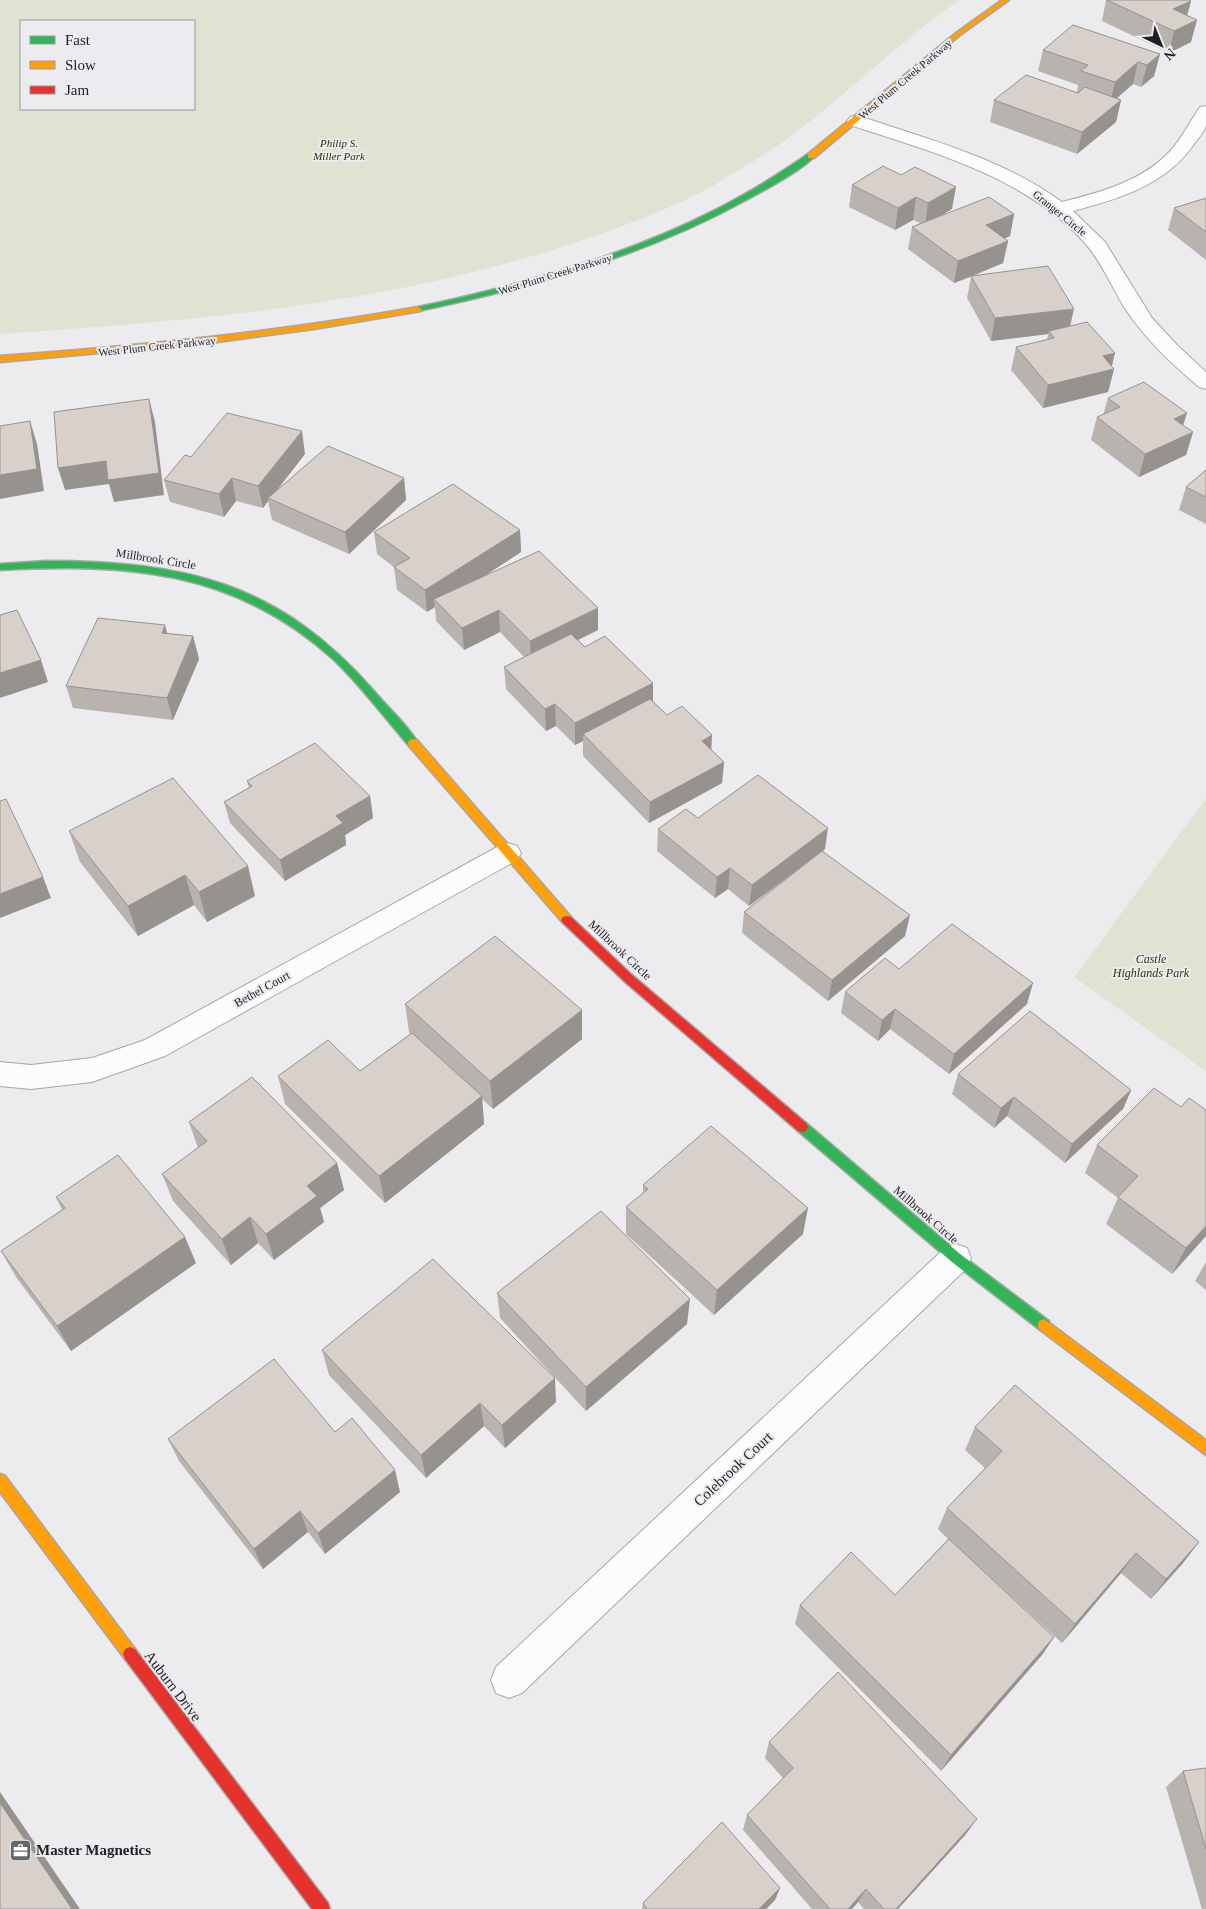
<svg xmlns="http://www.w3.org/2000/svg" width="1206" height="1909" font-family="Georgia,serif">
  <rect width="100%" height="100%" fill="#ececef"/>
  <path fill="#dee3d2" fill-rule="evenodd" d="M0 0H960C898 42 845 97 784 141 760 158 734 173 709 188 665 212 615 229 568 245 384 305 192 321 0 334ZM194 21V109H21V21Z
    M1206 799V1071L1074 977Z"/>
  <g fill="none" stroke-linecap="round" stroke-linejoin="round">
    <defs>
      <path id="street" d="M1206 106C1206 112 1206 119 1206 125 1205 131 1198 139 1194 144 1166 185 1119 199 1073 211L1105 242 1152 318 1177 345 1206 372V389L1199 387C1172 364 1146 340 1126 310 1112 288 1102 262 1084 242 1024 176 932 152 850 125L847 121 850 117 856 116 862 117C931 140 1003 159 1062 202 1101 192 1144 181 1172 149 1183 136 1190 121 1200 107Z
        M508 843 517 846 521 853 517 860 165 1056 92 1082 31 1089 0 1086V1062L31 1065 92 1058 145 1040 499 846Z
        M956 1244 967 1248 971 1258 967 1268 522 1693 509 1698 496 1693 491 1680 496 1667 945 1248Z"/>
      <path id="fast" d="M808 154 815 156C799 172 768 188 748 199 645 256 532 287 418 311L414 309 418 307C521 285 623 257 717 209 749 193 779 174 808 154Z
        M46 561C185 561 280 583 374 691 388 708 407 724 418 743L413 747 409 746C384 717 361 686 334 660 235 570 128 563 0 570V564Z
        M802 1122 806 1123 960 1254 1049 1321 1050 1325 1049 1329 1044 1331 1039 1329 952 1262 798 1131 796 1127 798 1123Z"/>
      <path id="slow" d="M1002 0H1009L960 35 814 158H808V154L956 33Z
        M418 307 422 309 421 311 314 329 210 343 0 362V356C140 346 280 332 418 307Z
        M413 739 417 740 571 917 573 920 571 923H563L409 746 408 743 409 740Z
        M1044 1319 1206 1440V1455L1039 1329 1038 1325 1039 1321Z
        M0 1474 5 1476 135 1649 137 1654 135 1659 130 1661 125 1659 0 1492Z"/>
      <path id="jam" d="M567 916 571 917 632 975 806 1123 808 1127 806 1131 802 1132 798 1131 624 981 563 923 561 920 563 917Z
        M130 1647 135 1649 328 1903 330 1909H312L125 1659 123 1654 125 1649Z"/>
    </defs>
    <use href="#street" stroke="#a7a7a9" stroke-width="2"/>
    <use href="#fast" stroke="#a7a7a9" stroke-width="3"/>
    <use href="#slow" stroke="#a7a7a9" stroke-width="3"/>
    <use href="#jam" stroke="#a7a7a9" stroke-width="3"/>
    <use href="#street" fill="#fcfcfd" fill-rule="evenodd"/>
    <use href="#fast" fill="#30b455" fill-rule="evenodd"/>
    <use href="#slow" fill="#ff9f0a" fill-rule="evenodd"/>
    <use href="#jam" fill="#e5322d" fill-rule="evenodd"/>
  </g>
  <path fill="#b9b3af" d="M1106 0 1191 1 1187 16 1191 42 1169 53 1102 21Z
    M1043 50 1160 54 1154 76 1141 87 1133 84 1117 98 1121 100 1116 122 1077 154 990 122 994 100 1077 92 1078 85 1038 71Z
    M883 166 952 209 941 216 1014 214 1010 236 1004 239 1008 241 1003 263 973 276 1070 326 1114 369 1108 392 1043 408 1011 370 1016 347 1047 340 1048 334 991 341 967 298 971 277 954 283 908 249 912 227 920 223 913 220 895 230 849 207 852 185Z
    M1206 198V260L1168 230 1174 208Z
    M1108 398 1183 425 1193 432 1186 455 1139 477 1091 440 1097 417 1103 415Z
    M305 454 277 490 404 478 406 500 349 554 272 520 268 501 263 508 236 501 224 517 170 502 164 480 191 457Z
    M1206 470V524L1179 510 1186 487Z
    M520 530 521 552 484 576 598 630 578 640 585 647 653 701 667 715 711 750 724 762 722 783 649 823 583 756V741L575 745 556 726 546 731 506 689 504 667 524 657 500 632 464 650 436 621 435 607 427 612 397 590 394 567 377 554 374 532Z
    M168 634 193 636 199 659 173 720 73 708 66 686Z
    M247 781 370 796 373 818 345 835 346 845 285 881 230 823 224 802 249 788Z
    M698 818 825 849 823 851 905 936 828 1001 742 933 744 912 795 872 749 906 728 889 715 898 657 851 658 829Z
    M69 831 255 896 207 922 194 905 138 936 80 862Z
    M899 969 1027 1004 949 1074 890 1029 878 1041 841 1013 845 992Z
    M405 1004 582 1039 493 1109 482 1099 484 1124 385 1203 285 1104 278 1076 360 1071 410 1034 409 1032Z
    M958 1074 1131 1090 1123 1109 1065 1163 1007 1116 994 1128 952 1094Z
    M1181 1107 1206 1110V1236L1172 1274 1106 1224 1118 1198 1085 1173 1097 1145Z
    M189 1122 337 1163 344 1190 320 1208 324 1222 274 1260 258 1243 231 1265 173 1201 162 1174 198 1148Z
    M643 1185 803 1234 714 1315 626 1234V1207L643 1194Z
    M56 1197 196 1263 71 1351 16 1277 1 1251 62 1210Z
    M1206 1262V1290L1195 1281Z
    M497 1293 687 1324 586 1411 500 1318Z
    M322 1350 556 1402 505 1448 484 1426 426 1478 329 1375Z
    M975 1427 1199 1542 1183 1563 1151 1599 1121 1573 1062 1643 965 1554 1054 1637 1042 1655 941 1771 795 1624 800 1605 895 1595 948 1539 938 1529 947 1508 985 1468 965 1450Z
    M335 1432 400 1492 325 1554 308 1532 263 1569 179 1461 168 1439Z
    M769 1742 966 1834 898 1909H864L858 1902 852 1909H812L743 1830 747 1815 783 1778 765 1758Z
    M1206 1768V1909H1202L1166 1787 1183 1771Z
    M780 1888 775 1900 766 1909H642L643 1903Z"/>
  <path fill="#96928e" d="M1191 1 1185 22 1173 9Z
    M1197 20 1191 42 1169 53 1174 31Z
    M1160 54 1154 76 1141 87 1147 65Z
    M1138 62 1133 84 1110 104 1115 82Z
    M1121 100 1116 122 1077 154 1082 132Z
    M956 187 952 209 925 225 928 203Z
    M916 197 913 220 895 230 898 208Z
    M1014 214 1010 236 982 248 986 225Z
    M1008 241 1003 263 954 283 958 261Z
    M1074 309 1069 331H1049L1048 334 991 341 995 318Z
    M1115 353 1111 370 1114 369 1108 392 1043 408 1048 385 1103 356Z
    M149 399 155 422 164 495 114 502 109 484 65 490 58 468Z
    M1187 413 1180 435 1174 419Z
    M30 421 37 444 44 491 0 499V475Z
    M302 431 305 454 270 499 268 498V501L263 508 258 486Z
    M1193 432 1186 455 1139 477 1145 454Z
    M232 478 236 501 224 517 219 494Z
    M404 478 406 500 349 554 345 532Z
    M520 530 521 552 440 605 434 599 435 607 427 612 425 590Z
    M598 608V630L531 663 530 641Z
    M499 610 500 632 464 650 462 628Z
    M165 625 171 647 162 633Z
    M193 636 199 659 173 720 167 698Z
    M41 660 48 682 0 698V673Z
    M653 683V705L583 734V741L575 745V723Z
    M555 704 556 726 546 731 545 709Z
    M712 735 711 757 702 741Z
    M724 762 722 783 649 823 650 802Z
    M370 796 373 818 345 835 346 845 285 881 280 860 336 816Z
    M828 828 825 849 749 906 752 885Z
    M248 866 255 896 207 922 199 892Z
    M730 868 728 889 715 898 717 877Z
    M185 875 194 905 138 936 128 906Z
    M43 877 51 898 0 918V894Z
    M910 915 905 936 828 1001 832 980Z
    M1033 983 1027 1004 949 1074 954 1054Z
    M895 1009 890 1029 878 1041 882 1020Z
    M582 1010V1039L493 1109 490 1081Z
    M1131 1090 1123 1109 1065 1163 1072 1144Z
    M482 1096 484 1124 385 1203 379 1176Z
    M1014 1097 1007 1116 994 1128 1001 1108Z
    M337 1163 344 1190 320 1208 324 1222 274 1260 266 1234 307 1186Z
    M808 1208 803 1234 714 1315 717 1290Z
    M250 1217 258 1243 231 1265 222 1239Z
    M1206 1226V1236L1172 1274 1186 1248Z
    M185 1237 196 1263 71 1351 57 1326Z
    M690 1299 687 1324 586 1411V1387Z
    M555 1378 556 1402 505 1448 502 1425Z
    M480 1403 484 1426 426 1478 421 1455Z
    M395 1470 400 1492 325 1554 318 1533Z
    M300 1511 308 1532 263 1569 254 1549Z
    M1199 1542 1183 1563 1151 1599 1166 1579Z
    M1136 1553 1121 1573 1062 1643 1075 1624Z
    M1054 1637 1042 1655 941 1771 951 1755Z
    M0 1792 80 1909H72L0 1803Z
    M977 1819 966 1834 898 1909H896Z
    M780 1888 775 1900 766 1909H759Z
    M866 1889 858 1902 852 1909H848Z"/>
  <path fill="#d7d0cb" stroke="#96928e" d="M1107 0H1190L1191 1 1173 9 1197 20 1174 31Z
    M1073 25 1160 54 1147 65 1138 62 1115 82 1081 71 1088 65 1043 50Z
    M1026 75 1078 93 1085 87 1121 100 1082 132 994 100Z
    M883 166 901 175 915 167 956 187 928 203 916 197 898 208 852 185Z
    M989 197 1014 214 986 225 1008 241 958 261 912 227Z
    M1206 198V232L1174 208Z
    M1048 266 1074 309 995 318 971 276Z
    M1087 322 1115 353 1103 356 1114 369 1048 385 1016 347 1054 338 1049 331Z
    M1144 382 1187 413 1174 419 1193 432 1145 454 1097 417 1120 407 1108 398Z
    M149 399 159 473 108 480 106 461 58 468 54 412Z
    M227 413 302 431 258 486 232 478 219 494 164 480 185 455 191 457Z
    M30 421 37 469 0 475V426Z
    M328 446 404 478 345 532 268 498Z
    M1206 470V497L1186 487Z
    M453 484 520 530 425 590 394 567 410 558 374 532Z
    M539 551 598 608 530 641 499 610 462 628 434 599Z
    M17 610 41 660 0 673V615Z
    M98 618 165 625 162 633 193 636 167 698 66 686Z
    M571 634 585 647 605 636 653 683 575 723 555 704 545 709 504 667Z
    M650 699 667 715 682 706 712 735 702 741 724 762 650 802 583 734Z
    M315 743 370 796 336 816 343 823 280 860 224 802 252 786 247 781Z
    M758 775 828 828 752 885 730 868 717 877 658 829 686 809 698 818Z
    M173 778 248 866 199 892 185 875 128 906 69 831Z
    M6 799 43 877 0 894V801Z
    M822 851 910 915 832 980 744 912Z
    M952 924 1033 983 954 1054 895 1009 882 1020 845 992 885 958 899 969Z
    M495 936 582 1010 490 1081 405 1004Z
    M1030 1011 1131 1090 1072 1144 1014 1097 1001 1108 958 1074Z
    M412 1033 482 1096 379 1176 278 1076 328 1040 360 1071Z
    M252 1077 337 1163 307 1186 317 1196 266 1234 250 1217 222 1239 162 1174 207 1141 189 1122Z
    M1154 1088 1181 1107 1189 1098 1206 1110V1226L1186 1248 1118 1197 1138 1176 1097 1145Z
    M711 1126 808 1208 717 1290 626 1207 648 1189 643 1185Z
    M118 1155 185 1237 57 1326 1 1251 65 1208 56 1197Z
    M601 1211 690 1299 586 1387 497 1293Z
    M433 1259 555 1378 502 1425 480 1403 421 1455 322 1350Z
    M274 1359 335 1432 352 1418 395 1470 318 1533 300 1511 254 1549 168 1439Z
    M1015 1385 1199 1542 1166 1579 1136 1553 1075 1624 947 1508 1002 1451 975 1427Z
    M949 1539 1054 1637 951 1755 800 1605 851 1552 895 1595Z
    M838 1672 977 1819 896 1909H884L866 1889 848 1909H830L747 1815 793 1768 769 1742Z
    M1206 1768V1849L1183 1771Z
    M0 1803 72 1909H0Z
    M722 1822 780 1888 759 1909H647L643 1903Z"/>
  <defs>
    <symbol id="office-square" viewBox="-11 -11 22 22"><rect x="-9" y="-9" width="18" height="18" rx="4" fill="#676769" stroke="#ebebf0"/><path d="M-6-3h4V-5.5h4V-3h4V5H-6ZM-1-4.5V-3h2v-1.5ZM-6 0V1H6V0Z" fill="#fff"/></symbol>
  </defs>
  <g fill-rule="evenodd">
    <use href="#office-square" x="8" y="1838" width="25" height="25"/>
  </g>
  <g text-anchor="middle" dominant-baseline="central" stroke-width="4" stroke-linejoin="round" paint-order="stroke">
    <g font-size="11" fill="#1f1f21" stroke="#ebebf0">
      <text transform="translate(905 79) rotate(-40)">West Plum Creek Parkway</text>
      <text transform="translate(1060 213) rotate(39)">Granger Circle</text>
      <text transform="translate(555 274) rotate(-17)">West Plum Creek Parkway</text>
      <text transform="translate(157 346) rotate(-6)">West Plum Creek Parkway</text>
    </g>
    <g font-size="11" font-style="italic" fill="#2c3604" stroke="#ebebf0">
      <text x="339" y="143">Philip S.<tspan x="339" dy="13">Miller Park</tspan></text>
    </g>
    <g font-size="12" fill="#1f1f21" stroke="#ebebf0">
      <text transform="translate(156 559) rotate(9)">Millbrook Circle</text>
      <text transform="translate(620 950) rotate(43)">Millbrook Circle</text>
      <text transform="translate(262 989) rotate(-29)">Bethel Court</text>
      <text transform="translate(926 1215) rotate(41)">Millbrook Circle</text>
    </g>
    <g font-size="12" font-style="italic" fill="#2c3604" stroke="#ebebf0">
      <text x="1151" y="959">Castle<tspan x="1151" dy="14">Highlands Park</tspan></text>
    </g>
    <g font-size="15" fill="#1f1f21" stroke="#ebebf0">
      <text transform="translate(733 1469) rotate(-43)">Colebrook Court</text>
      <text transform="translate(173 1686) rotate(53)">Auburn Drive</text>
    </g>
    <g font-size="15" font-weight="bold" fill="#1f1f21" stroke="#ebebf0" text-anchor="start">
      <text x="36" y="1850">Master Magnetics</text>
    </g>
  </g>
  <rect x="20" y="20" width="175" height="90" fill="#ebebf0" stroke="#99999d"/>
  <rect x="30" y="36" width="25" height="8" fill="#30b455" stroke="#99999d"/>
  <text x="65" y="45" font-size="15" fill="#1f1f21">Fast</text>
  <rect x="30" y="61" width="25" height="8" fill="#ff9f0a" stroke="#99999d"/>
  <text x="65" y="70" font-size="15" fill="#1f1f21">Slow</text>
  <rect x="30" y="86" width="25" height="8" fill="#e5322d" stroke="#99999d"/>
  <text x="65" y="95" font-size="15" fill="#1f1f21">Jam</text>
  <g transform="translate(1161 45) rotate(137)" stroke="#ebebf0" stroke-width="4" paint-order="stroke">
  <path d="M0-4L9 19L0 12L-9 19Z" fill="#1f1f21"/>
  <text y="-8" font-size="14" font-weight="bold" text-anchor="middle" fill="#1f1f21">N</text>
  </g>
</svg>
